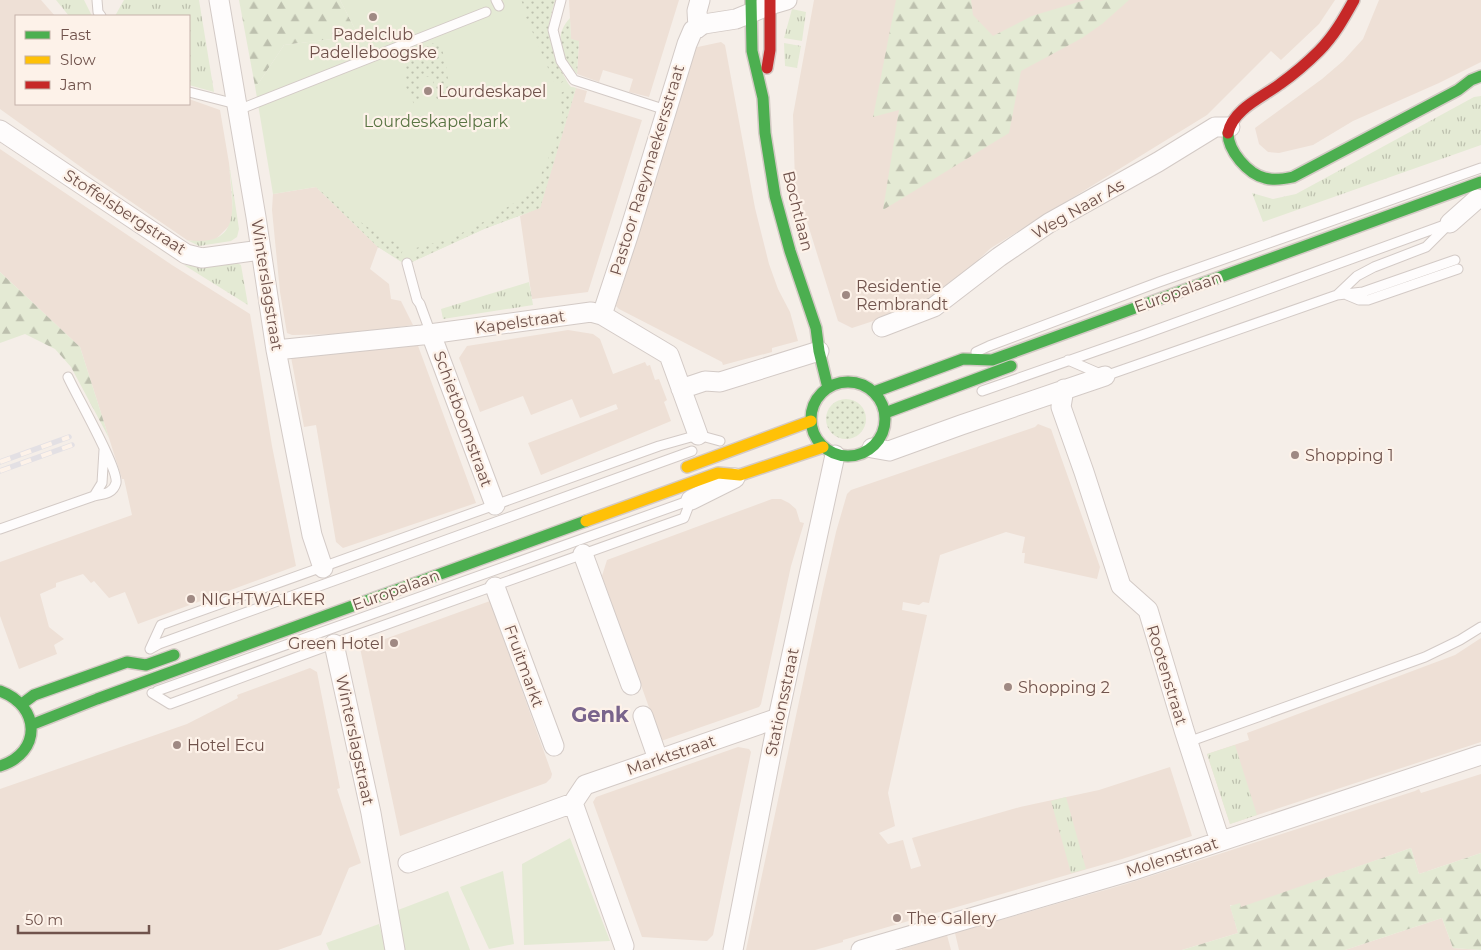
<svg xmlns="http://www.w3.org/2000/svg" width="1481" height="950" font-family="Montserrat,sans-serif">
  <defs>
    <pattern id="grass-tufts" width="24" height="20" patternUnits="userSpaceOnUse" patternTransform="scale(1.25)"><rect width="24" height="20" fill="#e4ead4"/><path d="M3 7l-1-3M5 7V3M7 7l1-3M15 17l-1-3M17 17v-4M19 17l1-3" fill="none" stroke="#bdc0ae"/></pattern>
    <pattern id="forest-firs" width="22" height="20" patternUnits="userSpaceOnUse" patternTransform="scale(1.25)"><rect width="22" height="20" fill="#e4ead4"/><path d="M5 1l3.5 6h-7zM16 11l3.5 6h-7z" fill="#bdc0ae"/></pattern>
    <pattern id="garden-dots" width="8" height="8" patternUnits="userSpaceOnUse" patternTransform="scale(1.25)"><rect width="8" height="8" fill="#e4ead4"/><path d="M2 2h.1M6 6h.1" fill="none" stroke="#bdc0ae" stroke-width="1.8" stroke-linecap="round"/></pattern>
  </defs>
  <rect width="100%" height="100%" fill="#f5eee8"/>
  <path fill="#eee0d6" d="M0 0H41L55 16H16V104H189V99L220 110 229 163 233 213 230 225 215 240 200 242 187 240 92 175 0 109Z
    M569 0H679L649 97 629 92 633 79 603 70 599 82 577 74 579 42 571 39Z
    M814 0H1335L1319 24 1281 60 1271 51 1207 115 991 248 979 259 980 261 922 305 852 328 838 321 795 183 793 115Z
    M1379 0H1481V62L1439 83 1353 121 1313 145 1279 153 1268 152 1259 144 1255 128 1322 79 1343 61 1363 39Z
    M721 42 725 45 755 208 769 264 778 289 790 312 798 341 772 348V352L723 365 722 362 619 309 616 306 673 124 693 48Z
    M576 88 587 91 584 102 642 120 588 292 532 299 520 216 540 207Z
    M0 149 172 265 250 314 272 446 296 566 138 624 125 592 109 598 94 581 91 583 83 574 56 583V587L40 594 49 627 64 639 54 645 57 654 19 669 0 616V562L132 515 124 479H122L80 347 0 272Z
    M316 187 378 247 370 269 389 284 391 299 401 301 413 325 348 334 292 335 287 333 280 292 272 210 273 194Z
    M568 330 593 334 600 339 613 374 645 362 647 366 650 365 655 380 659 379 667 400 664 402 671 421 541 475 528 443 618 409 616 404 580 418 572 399 531 415 523 396 480 412 459 358 467 346Z
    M417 343 476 503 343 548 336 542 316 425 304 427 291 357Z
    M1038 424 1051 429 1100 567 1097 579 1024 563 1025 553H1022L1025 537 1006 532 940 555 929 603 923 602 919 605 903 602 902 610 927 615 888 793 895 826 879 833 888 844 903 840 911 869 921 866 912 838 1020 807 1099 790 1170 767 1192 836 1122 859 843 940V942L815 950H746L823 589 836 532 847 494 851 490 1035 427Z
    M772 499H781L789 503 796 509 800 522 804 523 791 566 761 704 759 707 661 741 602 576 607 560Z
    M490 601 552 774 551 778 546 783 400 836 360 648Z
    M1481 638V742L1230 824 1207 754 1249 740 1247 733 1455 655Z
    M310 668 317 672 340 788 337 789 361 863 349 868 321 935 278 950H0V789L187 724 238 698 237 695Z
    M738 747 749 749 751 752 713 935 707 941 642 937 593 802 596 797Z
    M1481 774V853L1419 874 1411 848 1241 908 1230 905 1238 933 1182 950H959L955 933 1126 884 1415 791 1419 789 1421 793Z
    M1442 918 1453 948 1481 950H1345Z
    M947 935 951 950H902V949Z"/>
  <path fill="url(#grass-tufts)" d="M56 0H84L92 16H69Z
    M124 0H199L214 92 189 85V16H115Z
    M792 9 806 12 802 41 784 38Z
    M784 43 801 46 797 68 785 66Z
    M1481 96V145L1263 222 1252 193 1273 199 1296 194 1474 97Z
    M229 163 239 229 237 237 231 241 199 246 187 240C245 248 232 202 229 163Z
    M237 263 241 265 248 305 184 265C202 268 219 265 237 263Z
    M529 282 533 305 443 319 441 309Z
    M1235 745 1257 815 1230 824 1207 754Z
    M1066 797 1086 869 1071 873 1051 801Z"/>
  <path fill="url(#forest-firs)" d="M239 0H340L357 33 333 39 284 45 258 84 255 86Z
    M896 0H971L973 15 993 36 1032 16 1085 0H1129L1102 24 1082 38 1021 71 1009 133 883 210 899 110 873 117Z
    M0 272 80 347 109 438 71 367 55 349 25 334 0 343Z
    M1411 848 1419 874 1481 853V950L1453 948 1442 918 1345 950H1182L1238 933 1230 906 1240 903 1241 907Z"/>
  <path fill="#e4ead4" d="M340 0H555C553 8 550 16 549 24 546 40 561 74 571 87L576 88 540 208 484 229 412 262 403 263 378 247 316 187 273 194 255 86 258 84 284 45 333 39 357 33Z
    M570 838 610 941 524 945 522 864Z
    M503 871 514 944 489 949 460 887Z
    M448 891 470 950H405L398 910Z
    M379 924 386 950H329L326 943Z"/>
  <path fill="url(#garden-dots)" d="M521 0H555L548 26 555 58 566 80 559 84 554 82 533 33 524 18 528 16Z
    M570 18 571 39 579 41 577 74C562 57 552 37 570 18Z
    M439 41C444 54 454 88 443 99 441 101 438 102 436 103L433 80 429 77H424L420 84 419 104H414L405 85V62L408 53Z
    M572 87 576 88 540 208 484 229 412 262 416 248 452 238 487 220 514 203 537 183 553 148 563 116 559 99 561 93Z
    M316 187 341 208 383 238 404 245 400 260 378 247Z
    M826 419a20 20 0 1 1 40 0a20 20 0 1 1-40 0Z"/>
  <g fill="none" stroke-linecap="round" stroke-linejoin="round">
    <defs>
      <path id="lane" d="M97 0 98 12 101 16
        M496 0 499 6
        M561 0 553 30 561 61 574 80 666 110
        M189 92 236 104
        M238 110 486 12
        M407 263 417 300 420 304 431 334
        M1337 295 1357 276 1374 267 1426 247 1448 225
        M1347 295 1359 300H1368L1458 269
        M976 352 989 346 1159 282 1481 168
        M1068 360 1105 376 1337 295 1363 292 1455 260
        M982 391 1142 335 1450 223
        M94 496 102 483 104 450
        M0 529 94 496C103 494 113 494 116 483 119 469 76 395 68 377
        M150 649 161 625 659 446 698 435 720 441
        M150 649 159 644 692 451
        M157 691 691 500
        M152 693 170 704 354 636 684 518 691 500
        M1188 742 1425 657 1460 640 1481 627"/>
      <path id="street" d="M219 0 256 217 276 350 312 535 323 568
        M698 28 697 11 700 0
        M0 130 186 254 202 258 260 250
        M1450 223 1477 199
        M602 315 628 236 687 44 693 30 704 24 736 19 770 5 787 0
        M882 327 934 307 999 257 1049 223 1158 162 1215 127H1230
        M431 334 495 505
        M276 350 422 335 591 312 602 315 669 355 698 435
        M681 389 705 381 720 382 819 351
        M1064 389 1061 407 1084 472 1121 586 1148 610 1184 730 1220 841
        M872 448 889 451 961 425 1105 376
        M691 500 735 478
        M583 554 631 685
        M495 587 554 746
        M334 644 371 813 395 950
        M643 716 658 759
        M573 803 585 785 778 718
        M573 803 624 946
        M408 863 573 803
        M733 950 778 718 835 455
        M861 950 1131 871 1481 755"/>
      <path id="fast" d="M751 0 752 51 763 98 765 133 775 196 790 251 816 328 819 351 828 388
        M1228 133C1228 151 1248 174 1265 178 1274 181 1284 179 1293 177L1458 90 1471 80 1481 76
        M811 419a37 37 0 1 1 74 0a37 37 0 1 1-74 0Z
        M874 392 963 359 992 360 1481 182
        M885 413 1011 366
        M0 691C41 706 42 753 0 766
        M22 704 34 695 127 662 146 665 174 655
        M31 725 97 699 586 521"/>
      <path id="slow" d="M687 467 811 421
        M586 521 718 473 740 475 823 447"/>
      <path id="jam" d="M767 68 770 50V0
        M1228 133C1233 109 1263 97 1280 84 1294 74 1307 63 1319 51 1334 36 1344 18 1354 0"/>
    </defs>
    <use href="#lane" stroke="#d3cac6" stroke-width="11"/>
    <use href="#street" stroke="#d3cac6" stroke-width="21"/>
    <use href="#fast" stroke="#d4cac5" stroke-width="14"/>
    <use href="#slow" stroke="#d4cac5" stroke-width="14"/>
    <use href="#jam" stroke="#d4cac5" stroke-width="14"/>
    <use href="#lane" stroke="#fefcfc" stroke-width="9"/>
    <use href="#street" stroke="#fefcfc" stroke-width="19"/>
    <use href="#fast" stroke="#4caf50" stroke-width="11"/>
    <use href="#slow" stroke="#ffc107" stroke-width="11"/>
    <use href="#jam" stroke="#c62828" stroke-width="11"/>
    <defs>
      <path id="rail" d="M0 462 69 437
        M0 471 72 445"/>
    </defs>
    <use href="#rail" stroke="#e3e0e4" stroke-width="5.5"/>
    <use href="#rail" stroke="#fdf2e9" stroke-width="4" stroke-dasharray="11" stroke-linecap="butt"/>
  </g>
  <g fill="#9f8983" stroke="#fdf2e9" stroke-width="2">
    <circle cx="373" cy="17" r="5"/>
    <circle cx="428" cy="91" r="5"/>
    <circle cx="846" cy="295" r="5"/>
    <circle cx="1295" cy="455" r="5"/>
    <circle cx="191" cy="599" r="5"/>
    <circle cx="394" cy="643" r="5"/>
    <circle cx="1008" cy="687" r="5"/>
    <circle cx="177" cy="745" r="5"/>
    <circle cx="897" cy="918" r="5"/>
  </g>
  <g text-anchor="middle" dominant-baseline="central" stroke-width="4.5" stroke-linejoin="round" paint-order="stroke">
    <g font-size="16" fill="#70534c" stroke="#fdf2e9" text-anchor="start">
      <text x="373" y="34" text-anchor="middle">Padelclub<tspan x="373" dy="18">Padelleboogske</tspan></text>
      <text x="438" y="91">Lourdeskapel</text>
      <text x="856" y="286">Residentie<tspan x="856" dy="18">Rembrandt</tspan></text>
      <text x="1305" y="455">Shopping 1</text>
      <text x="201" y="599">NIGHTWALKER</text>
      <text x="384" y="643" text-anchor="end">Green Hotel</text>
      <text x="1018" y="687">Shopping 2</text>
      <text x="187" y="745">Hotel Ecu</text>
      <text x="907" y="918">The Gallery</text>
    </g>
    <g font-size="16" fill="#5a7544" stroke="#fdf2e9">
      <text x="436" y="121">Lourdeskapelpark</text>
    </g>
    <g font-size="16" fill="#70534c" stroke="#fdf2e9">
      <text transform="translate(647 170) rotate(-73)">Pastoor Raeymaekersstraat</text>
      <text transform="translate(1078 209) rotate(-30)">Weg Naar As</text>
      <text transform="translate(798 211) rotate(76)">Bochtlaan</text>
      <text transform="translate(125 212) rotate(33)">Stoffelsbergstraat</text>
      <text transform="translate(267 285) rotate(81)">Winterslagstraat</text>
      <text transform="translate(1178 292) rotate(-20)">Europalaan</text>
      <text transform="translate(520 322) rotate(-8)">Kapelstraat</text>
      <text transform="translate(463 419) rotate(70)">Schietboomstraat</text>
      <text transform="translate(396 590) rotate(-20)">Europalaan</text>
      <text transform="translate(524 666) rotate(70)">Fruitmarkt</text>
      <text transform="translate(1167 675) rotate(73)">Rootenstraat</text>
      <text transform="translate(782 702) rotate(-78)">Stationsstraat</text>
      <text transform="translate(355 740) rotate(78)">Winterslagstraat</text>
      <text transform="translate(671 755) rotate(-19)">Marktstraat</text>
      <text transform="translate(1172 857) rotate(-18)">Molenstraat</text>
    </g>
    <g font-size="21" font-weight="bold" fill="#79648c" stroke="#fdf2e9">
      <text x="600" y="714">Genk</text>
    </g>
  </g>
  <rect x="15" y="15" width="175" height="90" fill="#fdf2e9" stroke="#c5b2aa"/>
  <rect x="25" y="31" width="25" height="8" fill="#4caf50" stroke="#c5b2aa"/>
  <text x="60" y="40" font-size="15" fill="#70534c">Fast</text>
  <rect x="25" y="56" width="25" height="8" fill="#ffc107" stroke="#c5b2aa"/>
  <text x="60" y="65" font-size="15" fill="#70534c">Slow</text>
  <rect x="25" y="81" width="25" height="8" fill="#c62828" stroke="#c5b2aa"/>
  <text x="60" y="90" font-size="15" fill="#70534c">Jam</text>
  <path d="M18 925v8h131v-8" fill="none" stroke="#70534c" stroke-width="2.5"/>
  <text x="25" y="925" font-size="15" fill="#70534c" stroke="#fdf2e9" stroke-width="4" paint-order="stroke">50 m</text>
</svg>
